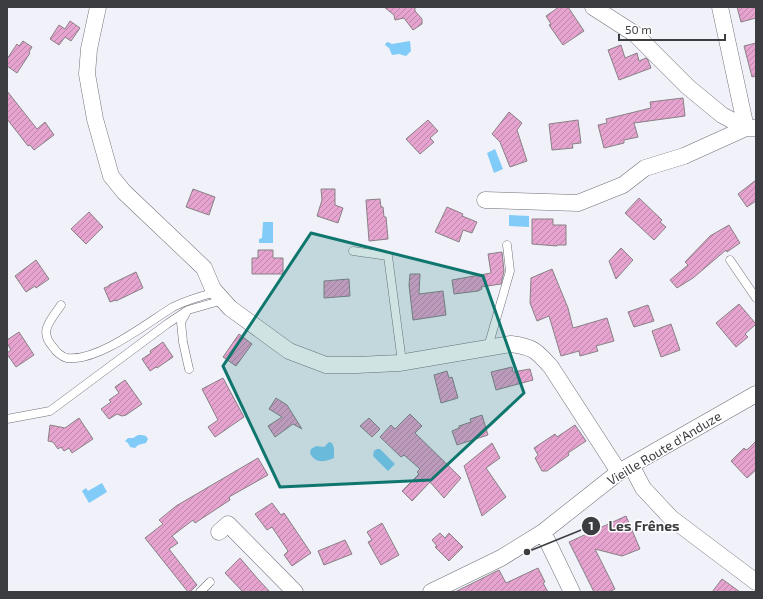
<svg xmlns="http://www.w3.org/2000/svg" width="763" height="599" font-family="'Exo 2',sans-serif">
  <defs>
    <pattern id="building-hatch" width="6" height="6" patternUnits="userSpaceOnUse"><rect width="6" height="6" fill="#e6a3cf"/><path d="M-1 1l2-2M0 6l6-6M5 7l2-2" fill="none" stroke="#bc86a9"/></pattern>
  </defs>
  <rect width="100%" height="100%" fill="#f0f1f9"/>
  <path fill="#80cbf7" d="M410 41 411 51 406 56 399 54 392 55 389 48 385 45 386 43 388 42 392 44Z
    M495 149 503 169 494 173 487 153Z
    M509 215 529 216V227L509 226Z
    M263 222H273V243H259V239L262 238Z
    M138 435H142L146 436 148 439 146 443 138 445 135 448 130 447 128 443 125 441 128 438H133Z
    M329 442 332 443 334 448V458C325 462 315 464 310 453L311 449 316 446 324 447Z
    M377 449H380L395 464 388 471 373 456 374 451Z
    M102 483 107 492 89 503 82 491 86 488 88 491Z"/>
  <path fill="url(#building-hatch)" stroke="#888185" d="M384 7H415V11L422 19V24L413 30 404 18 395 20 394 15Z
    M559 7H568L584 31 563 45 549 25 551 24 546 16Z
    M737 7H756V18L741 22Z
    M70 21 80 28 71 41 65 37 59 45 50 39 59 25 65 29Z
    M23 41 32 47 29 52 30 53 17 73 7 66V59L17 44 19 46Z
    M756 43V76L752 77 744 46Z
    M621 45 625 58 637 53 639 61 646 58 648 60 651 68 619 80 608 50Z
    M7 91 37 129 45 122 54 135 34 150 30 145 28 146 7 119Z
    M683 98 685 116 634 123 638 137 624 140V143L604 148 598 125 607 123 606 119 651 108 650 102Z
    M509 112 522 123 517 130 527 161 510 167 500 142 492 134Z
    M428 120 438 131 430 138 434 142 420 154 406 139Z
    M578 120 581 143 572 144 573 148 552 150 549 124Z
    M756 180V201L747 207 738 194Z
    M193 189 215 197 209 215 186 207Z
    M321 189H335V205L343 208 338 223 317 216 322 200Z
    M639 198 662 220 660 222 666 227 654 240 625 213Z
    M380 199 381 207H383L384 217H386L388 239 369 241 366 200Z
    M447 207 463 214 462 216 477 222 472 233 463 230 459 242 435 232Z
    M89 212 103 227 86 244 71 229Z
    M532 219H553V225H566V245H557V246L532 244Z
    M729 225 740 243 727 252 726 250 693 278 677 288 670 280 688 265 685 262 710 236Z
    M621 248 633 260 616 279 609 261Z
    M258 250H273V258H283V274H252V258H258Z
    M502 252 504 271 501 284 481 287 482 289 478 291 454 294 452 280 491 273 488 254Z
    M36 260 49 279 36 288 35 286 26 292 15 276Z
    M552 269 568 308 573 328 607 318 614 341 596 346 598 351 580 356 579 351 561 356 549 316 537 321 530 303 531 278Z
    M136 272 143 288 116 301V300L110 302 104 288 109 286V285Z
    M410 274H420L419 294 443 291 446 315 413 320 409 285Z
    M349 279 350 296 324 298V281Z
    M739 304 756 324 745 334 748 337 736 347 716 323Z
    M648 305 654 321 634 327 628 312Z
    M671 324 680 350 661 357 652 331Z
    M19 332 34 355 16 367 7 354V353L11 350 7 343V340Z
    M239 334 252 344 236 366 223 357Z
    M163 342 173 357 157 368 156 367 150 371 142 359 151 353 150 351Z
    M512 367 513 372 530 369 533 380 496 390 491 372Z
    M447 371 449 378 452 377 458 398 441 403 434 375Z
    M223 378 244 417 215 437 208 427 218 420 202 389Z
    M125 380 142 404 126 415 122 416 117 414 109 419 101 409 111 402 109 400 119 393 115 387Z
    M276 398 287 405 302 429 293 424 275 437 268 426 282 417 269 409Z
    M410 414 422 426 415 433 461 478 444 498 430 482 412 501 402 491 419 474 417 472 420 469 404 455 401 457 380 437 391 425 395 429Z
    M482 415 488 435 457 445 452 431 459 428V426L471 422 470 419Z
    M79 418 93 439 72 453 69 448 64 451 61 447 58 449 53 442 48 441 50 425 65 428Z
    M369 418 380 429 372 437 360 426Z
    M575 425 586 441 568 453 569 455 547 471H542L535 458 538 455 534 448 555 434 557 437Z
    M756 441V470L747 478 731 461 744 448 746 450 748 449Z
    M492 443 500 458 486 468 506 497 482 516 464 466Z
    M258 458 268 475 229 497 230 500 195 523 193 520 172 536 178 543 169 549 197 585 190 592H188L145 538 163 524 159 520 176 506Z
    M272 503 281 515 284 513 311 553 292 566 284 555 288 551 272 527 267 530 255 514Z
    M626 516 640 549 622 556 595 549 615 589 609 592H594L569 542Z
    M382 523 399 555 381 565 368 542 372 540 367 532Z
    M440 533 445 538 449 533 463 547 449 561 435 547 437 546 432 540Z
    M345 540 352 554 324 565 318 551Z
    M240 558 257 578 270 592H243L225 573Z
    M538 568 545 582 543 583 548 592H455L499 570 506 583Z
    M722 579 740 592H712Z"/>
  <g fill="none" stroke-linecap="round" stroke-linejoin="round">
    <defs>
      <path id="service" d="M353 251 388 256 402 362
        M730 260 756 298
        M61 305C51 320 38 331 53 347 56 352 62 357 67 358 98 362 147 323 173 307 187 300 201 296 216 292
        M186 313 181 322 183 342 189 369
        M488 347 510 271 507 245
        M7 419 50 411 167 324 188 310 223 300
        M200 592 210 582"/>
      <path id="minor" d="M98 7 89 49 87 74 95 119 111 176 124 192 204 268 213 289 230 308 289 351 326 365H357L399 363 511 344C533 347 536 350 551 367L619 472
        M593 7 635 34 688 87 722 115 746 128
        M720 7 746 128
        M485 200 578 203 623 185 645 168 684 156 746 128H756
        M631 465 643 488 671 518 756 582
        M219 532 228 524 295 592
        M543 532 572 592
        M431 592 501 558 543 532 619 472 756 394"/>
    </defs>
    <use href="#service" stroke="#707178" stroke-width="9"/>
    <use href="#minor" stroke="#707178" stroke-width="17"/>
    <use href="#service" stroke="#fff" stroke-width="8"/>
    <use href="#minor" stroke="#fff" stroke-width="16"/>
  </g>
  <path fill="#0f766e" fill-opacity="0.2" stroke="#0f766e" stroke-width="3" stroke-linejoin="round" d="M311 233 483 276 524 393 431 480 280 487 223 366Z"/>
  <g text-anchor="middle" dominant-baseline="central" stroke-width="3" stroke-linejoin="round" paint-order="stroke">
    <g font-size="13" fill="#3c3d40" stroke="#fff">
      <text transform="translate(664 448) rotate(-31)">Vieille Route d'Anduze</text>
    </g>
  </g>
  <path fill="none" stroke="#3c3d40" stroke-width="1.5" d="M527 552L591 526"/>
  <g fill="#3c3d40" stroke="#fff" stroke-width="1.5">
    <circle cx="527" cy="552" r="4"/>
    <circle cx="591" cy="526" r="10"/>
  </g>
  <g font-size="12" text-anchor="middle" font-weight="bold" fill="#fff">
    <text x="591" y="530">1</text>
  </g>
  <g font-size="14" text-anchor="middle" font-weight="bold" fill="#3c3d40" stroke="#fff" stroke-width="3" stroke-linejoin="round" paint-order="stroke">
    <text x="644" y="531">Les Frênes</text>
  </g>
  <rect width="763" height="599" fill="none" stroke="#3c3d40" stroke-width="16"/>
  <path d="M619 34v6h106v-6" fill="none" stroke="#3c3d40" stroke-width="2"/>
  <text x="625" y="34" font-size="12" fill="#3c3d40" stroke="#ffffff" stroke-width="3" paint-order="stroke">50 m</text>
</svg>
